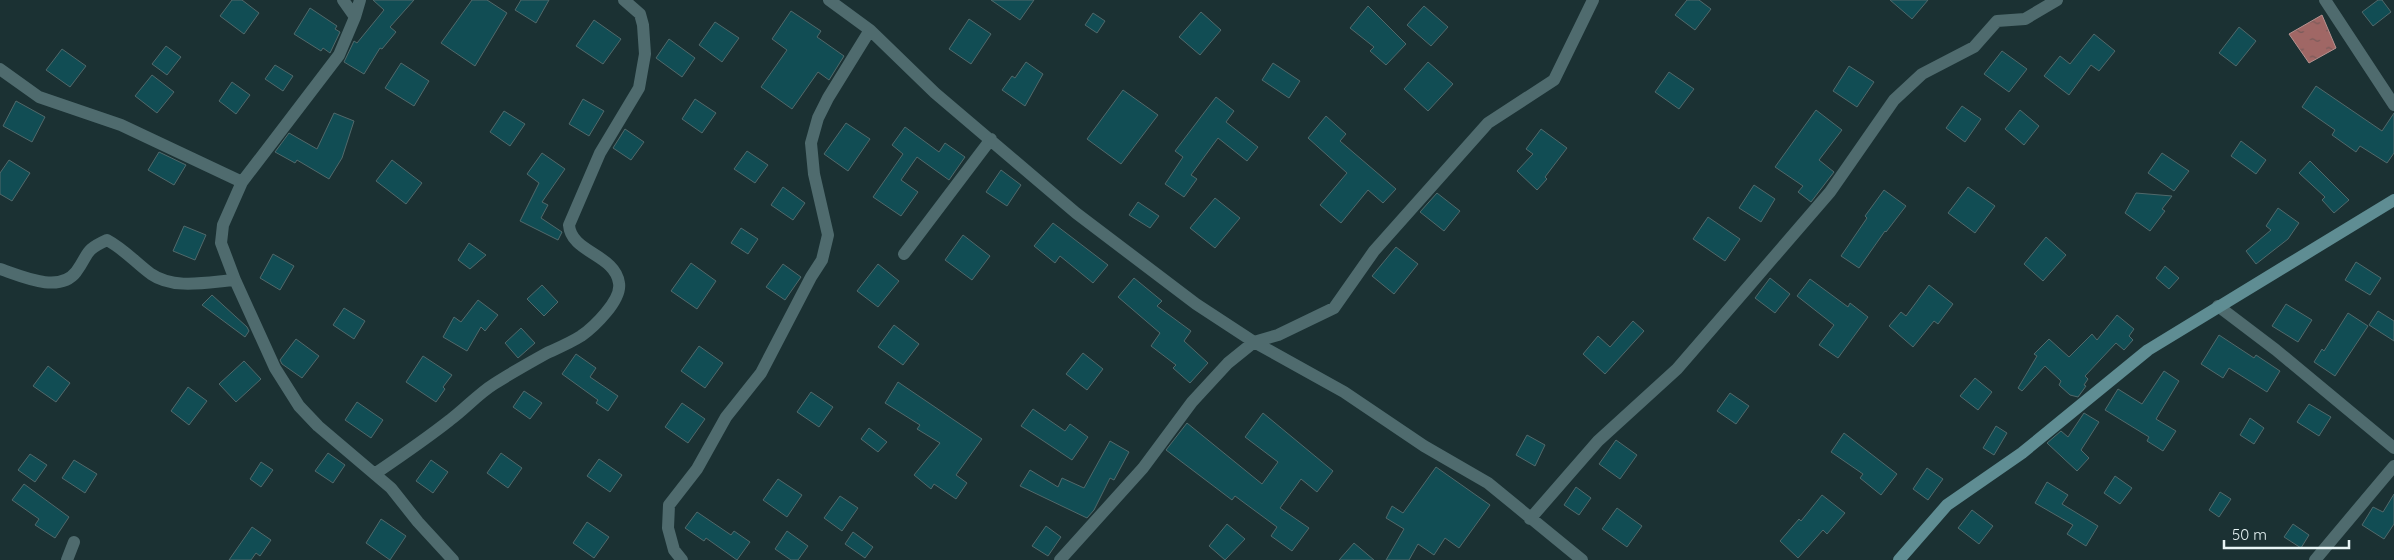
<svg xmlns="http://www.w3.org/2000/svg" width="2394" height="560" font-family="Quicksand,sans-serif">
  <defs>
    <pattern id="water-ripples" width="26" height="14" patternUnits="userSpaceOnUse" patternTransform="scale(1.25)"><rect width="26" height="14" fill="#a06765"/><path d="M2 4q2-2 4 0t4 0M15 11q2-2 4 0t4 0" fill="none" stroke="#785a59"/></pattern>
  </defs>
  <rect width="100%" height="100%" fill="#1b3133"/>
  <path fill="url(#water-ripples)" stroke="#b69290" d="M2322 15 2336 48 2309 63 2289 34Z"/>
  <path fill="#114d54" stroke="#51696b" d="M232 0H242L259 13 244 34 220 16Z
    M373 0H414L390 27 396 32 382 49 380 48 364 74 344 62 354 41 357 43 384 10Z
    M472 0H487L507 13 475 66 441 43Z
    M521 0H549L536 23 515 10Z
    M991 0H1034L1020 20Z
    M1687 0H1699L1711 9 1695 30 1675 15Z
    M1890 0H1928L1912 19Z
    M2378 0H2382L2391 12 2373 26 2362 12Z
    M1368 6 1406 44 1386 65 1370 51 1374 47 1350 28Z
    M1424 6 1448 27 1431 46 1407 25Z
    M310 8 337 26 335 29 340 32 330 53 323 48 321 51 294 34Z
    M791 11 821 31 817 37 844 56 829 80 818 72 792 109 761 87 787 50 772 39Z
    M1201 12 1221 30 1200 55 1179 37Z
    M1093 13 1105 21 1097 33 1085 25Z
    M969 19 991 34 971 64 949 49Z
    M594 20 621 39 603 64 576 46Z
    M715 22 739 38 722 62 699 45Z
    M2239 27 2256 41 2236 66 2219 53Z
    M2094 34 2115 51 2099 71 2091 65 2069 95 2044 76 2060 56 2070 64Z
    M669 39 695 58 682 77 656 58Z
    M166 46 181 57 167 75 152 64Z
    M62 49 86 66 70 87 46 70Z
    M2002 51 2027 69 2009 92 1984 74Z
    M1026 62 1043 74 1025 106 1002 90 1012 76 1015 78Z
    M1428 62 1453 84 1428 111 1404 89Z
    M401 63 429 81 414 106 385 88Z
    M1273 63 1300 81 1289 98 1262 80Z
    M275 65 293 76 283 91 265 79Z
    M1849 66 1874 82 1857 107 1833 91Z
    M1669 72 1694 89 1679 109 1655 92Z
    M152 75 174 92 157 113 135 96Z
    M232 82 250 95 236 114 219 101Z
    M2316 86 2382 131 2394 113V153L2387 163 2360 146 2356 152 2332 135 2335 130 2302 107Z
    M1123 90 1158 115 1121 164 1087 139Z
    M1216 97 1234 111 1226 122 1258 147 1247 161 1218 138 1191 175 1197 179 1184 197 1165 184 1183 157 1175 151Z
    M583 99 604 111 589 136 569 124Z
    M695 99 716 113 702 133 682 119Z
    M16 101 45 117 32 142 3 126Z
    M1962 106 1981 119 1965 142 1946 128Z
    M1816 110 1842 130 1819 160 1834 172 1811 202 1798 192 1803 186 1775 167Z
    M2020 110 2039 126 2024 145 2005 129Z
    M504 111 525 124 510 146 490 132Z
    M334 113 354 121 342 158 329 179 297 160 295 163 275 152 289 133 317 149Z
    M1326 116 1346 134 1340 141 1396 189 1383 203 1368 190 1341 223 1320 205 1347 173 1308 138Z
    M846 123 870 139 848 171 824 154Z
    M905 127 939 152 945 143 965 157 949 180 917 157 901 180 918 192 901 216 873 197 903 154 892 145Z
    M625 129 644 142 631 160 613 148Z
    M1541 129 1567 148 1545 177 1547 179 1537 190 1517 171 1533 154 1526 149Z
    M2241 141 2266 160 2256 174 2231 156Z
    M747 151 768 165 755 183 734 169Z
    M159 152 186 165 174 185 148 170Z
    M542 153 565 169 542 202 548 205 541 218 562 232 558 240 520 221 539 183 527 174Z
    M2162 153 2189 171 2174 191 2148 173Z
    M9 160 30 173 12 201 0 194V173Z
    M392 160 422 183 406 204 376 181Z
    M2310 161 2349 200 2334 213 2322 200 2325 197 2299 173Z
    M1001 170 1021 185 1007 206 986 192Z
    M1754 185 1775 199 1761 222 1739 208Z
    M783 187 805 203 793 220 771 205Z
    M1968 187 1995 206 1975 233 1948 213Z
    M1884 190 1906 206 1886 232 1885 231 1859 268 1841 256 1867 218 1865 216Z
    M1437 193 1460 211 1444 231 1420 212Z
    M2136 193 2172 196 2162 209 2165 211 2150 231 2125 213Z
    M1215 198 1240 218 1215 248 1190 228Z
    M1138 202 1159 216 1150 228 1129 215Z
    M2278 208 2299 223 2288 239 2256 264 2246 251 2271 230 2266 226Z
    M1708 217 1740 239 1725 261 1693 239Z
    M1053 223 1108 265 1093 283 1060 256 1055 263 1034 246Z
    M184 226 206 235 195 260 173 251Z
    M741 228 758 239 748 254 731 243Z
    M963 235 990 256 972 280 945 260Z
    M2046 237 2066 255 2043 281 2024 264Z
    M469 243 486 255 470 269 458 260Z
    M1396 247 1418 264 1394 294 1372 276Z
    M273 254 294 266 280 290 260 278Z
    M2356 262 2381 278 2370 295 2345 280Z
    M691 263 716 281 697 309 671 291Z
    M783 264 801 277 785 300 766 287Z
    M878 264 899 281 878 307 857 291Z
    M2165 266 2179 278 2169 289 2156 278Z
    M1134 278 1162 301 1157 306 1191 331 1184 341 1208 363 1190 383 1173 368 1176 365 1151 346 1160 333 1118 297Z
    M1770 278 1790 294 1775 313 1755 298Z
    M1810 279 1848 307 1850 303 1868 317 1838 358 1819 345 1834 325 1797 296Z
    M542 285 558 302 544 316 527 299Z
    M1929 285 1953 304 1938 324 1934 321 1913 347 1889 326 1901 312 1906 316Z
    M212 295 247 327 249 331 245 337 202 305Z
    M478 300 498 315 485 331 481 327 467 351 443 337 454 317 461 322Z
    M2286 304 2312 320 2298 342 2272 326Z
    M344 308 365 321 354 339 333 325Z
    M2378 311 2394 321V341L2369 325Z
    M2348 313 2368 326 2335 376 2314 362 2322 349 2324 351Z
    M2117 315 2134 329 2129 336 2133 340 2124 350 2116 343 2085 376 2088 379 2084 385 2086 386 2078 397 2070 395 2059 385 2061 381 2045 366 2022 391 2018 388 2037 356 2034 354 2049 339 2069 357 2092 334 2097 340Z
    M1633 321 1644 331 1605 374 1583 354 1598 336 1610 347Z
    M894 325 919 344 903 365 878 347Z
    M521 328 535 343 518 358 505 343Z
    M2219 335 2254 358 2256 355 2280 371 2267 392 2229 368 2223 378 2201 364Z
    M296 339 319 356 302 378 282 364 280 360Z
    M699 346 723 363 705 388 681 371Z
    M1083 353 1103 369 1087 390 1066 374Z
    M576 354 596 368 590 377 618 396 608 411 596 403 598 400 562 374Z
    M423 356 452 375 443 387 445 389 436 402 406 382Z
    M244 361 261 379 236 402 219 384Z
    M48 366 70 383 56 402 33 386Z
    M2164 371 2179 381 2156 419 2176 431 2163 451 2147 441 2149 437 2105 410 2118 389 2142 404Z
    M1975 378 1992 392 1978 410 1960 396Z
    M898 382 982 439 956 475 967 483 956 499 934 484 931 489 914 475 940 443 917 429 920 425 885 403Z
    M188 387 207 401 189 425 171 411Z
    M524 391 542 403 530 419 513 407Z
    M811 392 833 407 819 427 797 412Z
    M1730 393 1749 406 1736 424 1717 411Z
    M357 402 383 420 371 438 345 420Z
    M682 403 705 419 688 443 665 427Z
    M2309 404 2331 417 2319 436 2297 422Z
    M1033 409 1065 431 1070 424 1088 437 1072 460 1021 426Z
    M1263 413 1333 471 1317 492 1301 479 1280 508 1309 528 1292 551 1271 536 1277 527 1235 496 1232 500 1166 450 1187 423 1262 484 1278 462 1245 437Z
    M2084 413 2099 422 2081 450 2089 458 2077 471 2047 443 2061 431 2068 437Z
    M2250 418 2264 428 2254 444 2240 435Z
    M1996 426 2007 433 1994 455 1983 448Z
    M869 428 887 442 878 452 861 439Z
    M1844 433 1897 474 1881 495 1860 478 1863 474 1831 452Z
    M1527 435 1545 445 1535 466 1516 455Z
    M1616 440 1637 455 1620 479 1599 464Z
    M1110 441 1129 452 1114 480 1110 478 1094 510 1087 518 1020 486 1030 470 1058 487 1062 478 1084 488Z
    M328 453 345 465 333 483 315 471Z
    M501 453 522 468 508 488 487 473Z
    M30 454 47 465 35 482 18 470Z
    M599 459 622 475 610 492 587 476Z
    M74 460 97 474 85 493 62 478Z
    M431 460 448 472 433 493 416 481Z
    M261 462 273 470 261 487 250 479Z
    M1436 467 1490 505 1459 548 1445 538 1434 555 1418 544 1409 560H1386L1404 529 1386 518 1392 506 1403 513Z
    M1927 468 1943 479 1928 500 1913 489Z
    M2115 476 2132 488 2120 504 2104 493Z
    M778 479 802 495 787 517 763 500Z
    M2047 482 2068 495 2062 504 2098 526 2086 546 2067 534 2073 525 2035 503Z
    M24 484 69 517 55 538 35 525 39 519 12 500Z
    M1576 487 1591 498 1579 515 1564 505Z
    M2220 492 2231 499 2219 517 2209 510Z
    M2394 494V524L2384 539 2362 525 2373 507 2383 512Z
    M1822 495 1845 513 1827 534 1823 530 1798 558 1780 541 1799 519 1801 521Z
    M840 496 858 508 842 531 824 518Z
    M1617 508 1642 526 1627 547 1602 529Z
    M1972 510 1993 526 1979 544 1958 528Z
    M697 512 731 535 734 531 750 542 737 560 706 538 704 541 685 528Z
    M381 519 406 536 390 560 366 543Z
    M587 522 609 537 594 558 573 543Z
    M1227 524 1245 539 1225 560 1209 546Z
    M2293 524 2309 535 2301 548 2284 537Z
    M1046 526 1061 537 1048 556 1032 546Z
    M252 527 271 540 260 556 256 553 251 560H229Z
    M787 531 808 546 798 560H791L775 549Z
    M853 532 873 547 865 558 845 544Z
    M1354 543 1374 560H1339Z"/>
  <g fill="none" stroke-linecap="round" stroke-linejoin="round">
    <path stroke="#4f6b6e" stroke-width="12" d="M343 0 355 17
      M829 0 870 30 935 93 1076 213 1196 304 1254 342 1278 335 1334 308 1374 251 1488 123 1554 80 1593 0
      M2325 0 2394 105
      M0 69 39 97 121 125 242 182
      M904 254 991 139
      M0 269C21 276 59 294 76 272 90 253 83 251 107 240 124 249 136 263 151 274 174 290 208 282 235 280L275 368 299 406 318 426 391 488 418 522 453 560
      M235 280 221 243 223 225 242 182 339 55 355 17 360 0
      M2218 306 2276 350 2394 448
      M376 473C401 456 426 439 450 420 465 409 478 394 494 384 511 373 529 363 547 353 558 348 570 343 581 336 594 327 622 300 619 283 615 254 571 253 569 225L600 153 639 88 645 54 643 25 640 14 624 0
      M1530 519 1598 441 1677 369 1748 287 1830 192 1894 100 1922 74 1974 47 1997 21 2025 19 2057 0
      M67 560 74 542
      M682 560 674 550 668 528 669 505 697 469 726 417 761 373 811 277 822 260 828 235 814 174 811 143 818 118 828 98 870 30
      M1060 560 1143 468 1192 402 1228 363 1254 342 1344 392 1424 446 1488 483 1582 560
      M2315 560 2394 466"/>
    <path stroke="#5f8d93" stroke-width="12" d="M1899 560 1947 505 2022 453 2148 350 2394 200"/>
  </g>
  <path d="M2224 540v8h125v-8" fill="none" stroke="#e8f5f6" stroke-width="2.5"/>
  <text x="2232" y="540" font-size="15" fill="#e8f5f6" stroke="#1b3133" stroke-width="4" paint-order="stroke">50 m</text>
</svg>
